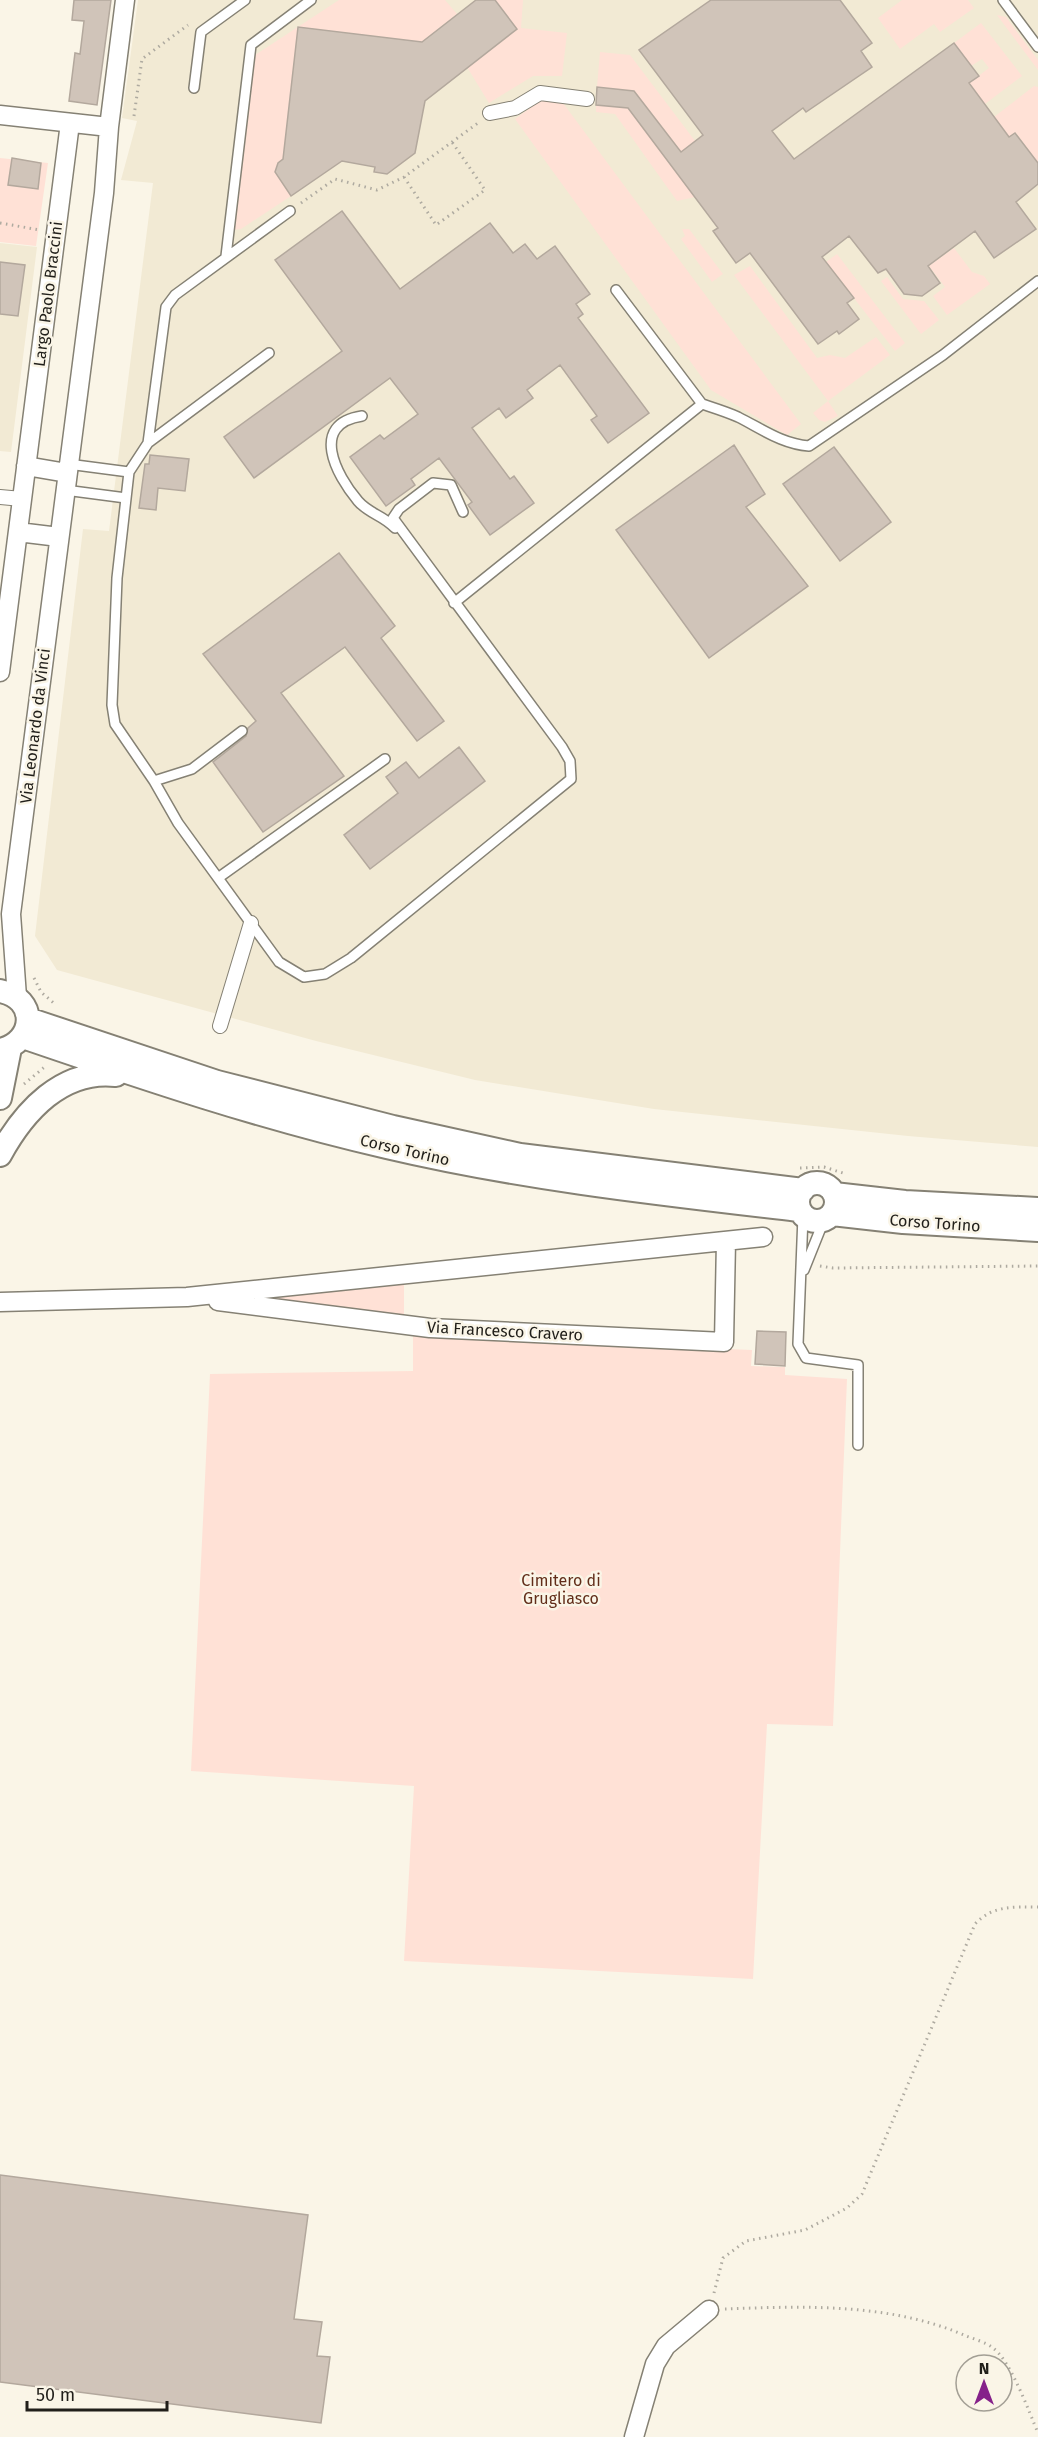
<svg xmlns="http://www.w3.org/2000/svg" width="1038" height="2437" font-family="'Fira Sans',sans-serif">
  <rect width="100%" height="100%" fill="#faf5e7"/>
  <path fill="#f2ead4" d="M138 0H1038V1147L908 1136 654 1109 475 1080 316 1041 57 970 35 936 83 529 109 531 153 183 121 180 137 121 122 118Z
    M0 243 37 247 11 452 0 451Z"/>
  <path fill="#ffe1d6" d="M339 0H445L457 14 422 42 298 27 283 159 278 163 275 172 291 196 241 229 232 230 252 57Z
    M495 0H523L521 28 567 33 562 76H533L489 103 467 67 517 29Z
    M902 0H968L974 8 940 32 934 24 900 49 878 18Z
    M997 15 1006 17 1038 60V70Z
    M981 23 1022 76 985 104 969 83 989 68 982 59 971 66 954 43Z
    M600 52 630 55 739 199 733 218 634 91 597 87Z
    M1034 86 1038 87V163L1016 133 1009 137 994 117Z
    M544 98 563 103 801 424 787 435 711 390 515 119Z
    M596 105 628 108 695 197 677 201 615 114 596 112Z
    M0 158 48 163 36 246 0 242Z
    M682 229H689L723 274 712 282 681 239 685 236Z
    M954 248 972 272 984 276 990 284 947 315 933 296 945 287 929 266Z
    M837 254 905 343 895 351 826 262Z
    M750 266 817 358 830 355 845 358 876 337 890 355 828 401 838 416 825 422 819 420 813 413 828 401 734 275Z
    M887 277 903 299 924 301 939 320 921 334 881 281Z
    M404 1279V1317L266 1301 263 1296Z
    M413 1336 752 1350 751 1366 785 1367V1375L847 1379 833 1726 767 1724 753 1979 404 1961 414 1786 191 1771 210 1374 413 1371Z"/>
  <path fill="#d0c4b9" stroke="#b3a89d" stroke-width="1.5" d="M74 0H111L97 105 69 101 75 53 80 54 84 21 72 20Z
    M476 0H495L517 29 425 101 415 153 387 174 374 172 375 167 342 161 291 196 275 172 278 163 283 159 298 27 422 42Z
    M711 0H840L872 43 861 51 872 67 806 112 803 108 772 131 794 159 954 43 979 76 969 83 1009 137 1015 133 1038 163V184L1016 202 1036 229 994 258 975 231 928 266 940 283 922 296 904 294 886 269 878 273 849 236 822 257 854 298 847 303 859 319 839 334 837 331 818 344 750 253 736 263 713 231 718 228 628 108 596 105 597 87 634 91 681 152 703 135 639 50Z
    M12 158 41 163 38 189 8 185Z
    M342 211 400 289 490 223 513 253 525 244 537 259 555 246 590 294 576 304 583 314 578 318 649 413 608 443 591 420 597 416 560 365 527 390 533 398 506 418 499 408 472 428 510 479 514 476 534 503 490 535 468 505 472 502 439 458 411 479 415 485 386 506 350 457 380 435 384 439 418 414 390 378 254 478 224 437 342 351 275 260Z
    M0 262 25 265 18 316 0 314Z
    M734 445 765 494 746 507 808 586 709 658 616 530Z
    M834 447 891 522 840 561 783 484Z
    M150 455 189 459 185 491 158 488 156 510 139 508 145 464H149Z
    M339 553 395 626 381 638 444 721 417 741 345 647 281 693 344 776 263 832 213 762 246 736 248 728 256 721 203 654Z
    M459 747 485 781 370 869 344 835 398 793 386 777 406 762 419 778Z
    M757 1331 786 1332 785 1366 755 1364Z
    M0 2175 308 2215 294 2319 322 2322 317 2356 330 2357 321 2423 0 2382Z"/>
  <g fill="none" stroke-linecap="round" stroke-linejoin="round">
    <defs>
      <path id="service" d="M1003 0 1038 47
        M194 88 201 32 245 0
        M226 256 251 45 311 0
        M269 353 148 443 129 472 117 578 112 705 115 724 154 781 178 823 279 962 304 977 325 974 351 958 571 779 570 761 562 747 393 518 399 509 433 483 451 485 463 512
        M702 404C714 408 727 412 738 417 762 429 782 444 809 446L943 355 1038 281
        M362 416C309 424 336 475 358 501 369 514 383 515 395 528
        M148 443 166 307 175 295 290 211
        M68 464 129 472
        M65 490 126 498
        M454 603 702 404 616 290
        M154 781 192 769 242 731
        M218 878 385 759
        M803 1216 798 1344 806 1358 858 1365V1445
        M804 1270 824 1220"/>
      <path id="pedestrian" d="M490 113 515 108 540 93 587 99
        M0 497 22 499
        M220 1026 251 923"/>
      <path id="minor" d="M0 115 109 127
        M26 466 67 473
        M18 532 59 537
        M0 672 70 123
        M17 997 11 914 104 193 109 127 125 0
        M218 1301 430 1328 724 1342 726 1241
        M0 1302 187 1297 763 1237
        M634 2437 655 2364 666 2346 709 2310"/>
      <path id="tertiary" d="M0 991C38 998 36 1042 0 1050
        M28 1019 217 1082 393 1127 520 1155 803 1190
        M23 1037C143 1078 264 1119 387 1147 523 1179 661 1194 799 1210
        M0 1098 10 1048
        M0 1155C24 1111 62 1069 116 1075
        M798 1202a19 19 0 1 1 38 0a19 19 0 1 1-38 0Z
        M834 1194 905 1202 1038 1209
        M832 1214 903 1222 1038 1230"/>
    </defs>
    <use href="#service" stroke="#858174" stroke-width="12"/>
    <use href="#pedestrian" stroke="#858174" stroke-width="16"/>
    <use href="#minor" stroke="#858174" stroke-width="21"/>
    <use href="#tertiary" stroke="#858174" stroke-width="26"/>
    <path stroke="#aeaaa0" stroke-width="3" stroke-dasharray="1.5 4.5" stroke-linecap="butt" d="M134 116 142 59 188 25
      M404 177 436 225 485 190 452 142
      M301 203 335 179 377 190 404 177 478 123
      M0 223 40 230
      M34 978 41 992 56 1005
      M24 1084 47 1065
      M800 1168 824 1167 843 1173
      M820 1266 833 1268 1038 1266
      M714 2293 723 2258 746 2241 805 2230 847 2208 862 2194 975 1924C993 1905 1013 1907 1038 1907
      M725 2309C805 2306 889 2303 964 2335 973 2339 986 2342 993 2348 1011 2361 1029 2412 1038 2433"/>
    <use href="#service" stroke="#fff" stroke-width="9"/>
    <use href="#pedestrian" stroke="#fff" stroke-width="14"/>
    <use href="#minor" stroke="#fff" stroke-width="18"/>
    <use href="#tertiary" stroke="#fff" stroke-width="22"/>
  </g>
  <g text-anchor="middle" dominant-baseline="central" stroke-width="5" stroke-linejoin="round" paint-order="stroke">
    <g font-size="16" fill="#211f1a" stroke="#faf5e7">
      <text transform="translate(48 294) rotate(-83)">Largo Paolo Braccini</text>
      <text transform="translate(35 726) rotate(-83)">Via Leonardo da Vinci</text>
      <text transform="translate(405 1150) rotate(13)">Corso Torino</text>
      <text transform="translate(935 1223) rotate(4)">Corso Torino</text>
      <text transform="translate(505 1331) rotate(3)">Via Francesco Cravero</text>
    </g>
    <g font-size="16" fill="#622e1a" stroke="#faf5e7">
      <text x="561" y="1580">Cimitero di<tspan x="561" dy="18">Grugliasco</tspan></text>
    </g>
  </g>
  <g transform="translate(984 2383)"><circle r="28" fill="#faf5e7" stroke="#a39f95" stroke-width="1.5"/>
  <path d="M0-4.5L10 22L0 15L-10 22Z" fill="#85218a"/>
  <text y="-9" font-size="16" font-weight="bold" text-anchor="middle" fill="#211f1a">N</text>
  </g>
  <path d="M27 2401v9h140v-9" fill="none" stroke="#211f1a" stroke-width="3"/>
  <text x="36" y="2401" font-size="18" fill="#211f1a" stroke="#faf5e7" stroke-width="4.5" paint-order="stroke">50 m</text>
</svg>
